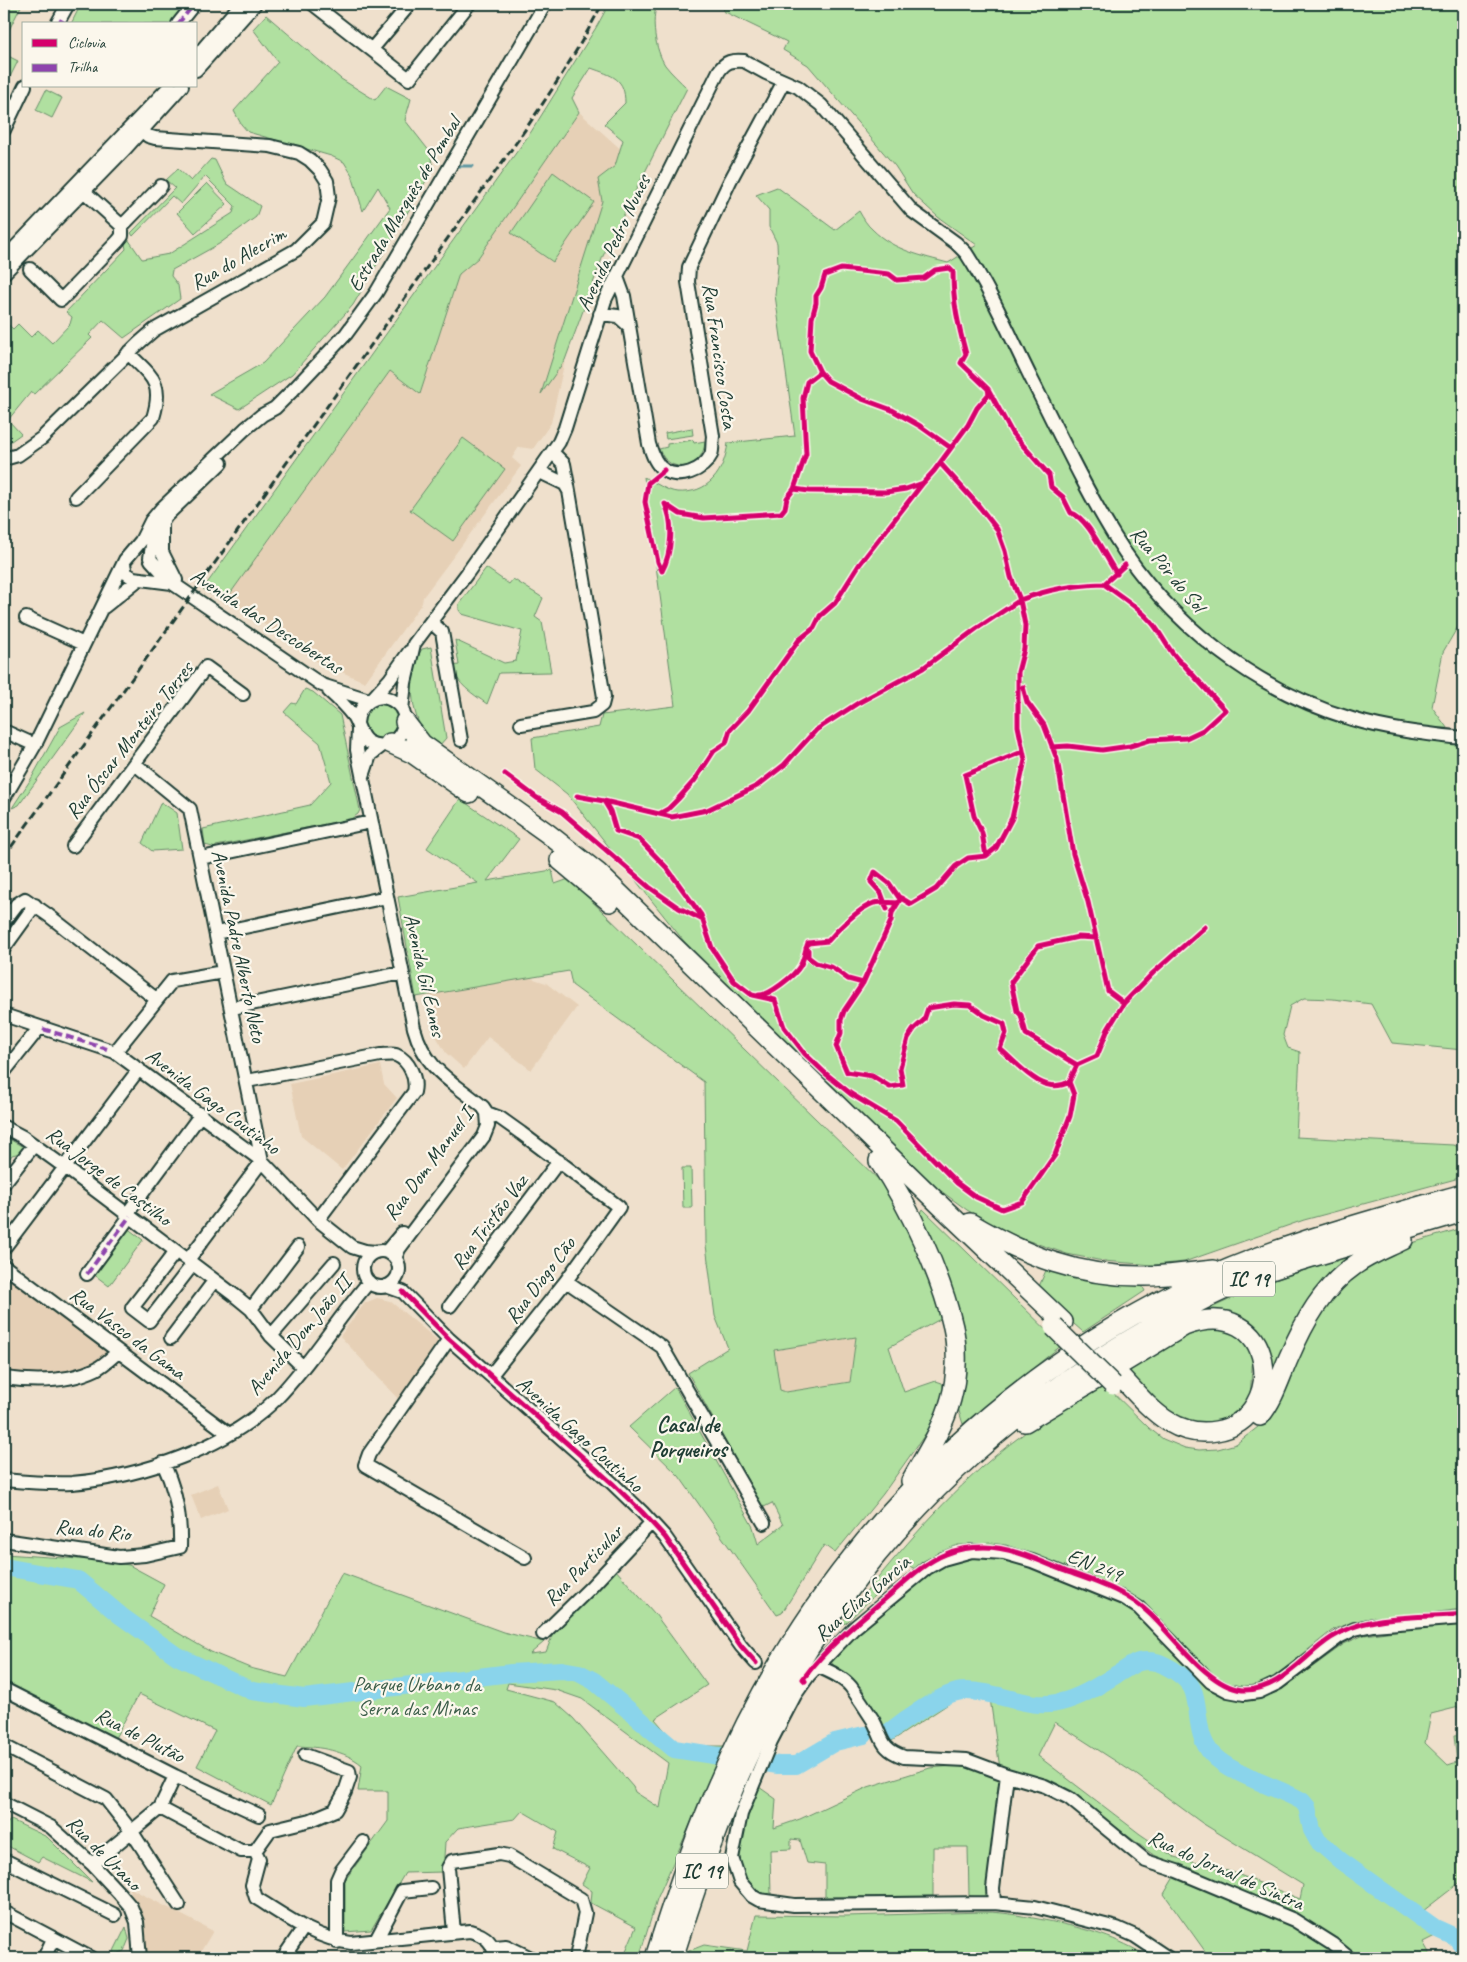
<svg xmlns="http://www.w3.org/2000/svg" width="1467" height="1962" font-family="Caveat,sans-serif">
  <rect width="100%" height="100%" fill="#efe0cc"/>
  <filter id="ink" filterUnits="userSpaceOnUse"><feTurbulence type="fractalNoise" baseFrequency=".02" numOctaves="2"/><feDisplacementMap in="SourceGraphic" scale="10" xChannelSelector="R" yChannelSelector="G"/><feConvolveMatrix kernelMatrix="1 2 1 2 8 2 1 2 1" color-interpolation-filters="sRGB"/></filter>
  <g filter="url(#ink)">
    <path fill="#e6d0b6" d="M579 112 641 167 599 254 565 360 551 423 533 449 519 447 512 458 521 466 423 597 422 603 365 682 316 661 227 598 390 371 420 394 459 274 478 258Z
      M519 974 546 983 577 1007 531 1070 488 1037 464 1069 446 1053 436 1036 430 1015 429 995Z
      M380 1065 384 1084 397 1098 342 1170 301 1136 290 1084Z
      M11 1278 109 1353 85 1367 63 1372 25 1374 4 1370V1291Z
      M377 1298 390 1301 436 1339 438 1343 414 1380 412 1379 406 1386 408 1388 399 1400 340 1336 365 1303Z
      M856 1336 850 1382 785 1392 780 1390 773 1350Z
      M218 1484 228 1509 201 1520 191 1495Z
      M130 1888 213 1931 197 1958H146V1945L141 1915 132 1900Z"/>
    <path fill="#b0e0a0" stroke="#688e6a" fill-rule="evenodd" d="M12 4H22L4 40V19Z
      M81 4H191L176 24H71Z
      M609 4H657C651 21 655 49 665 65 671 73 680 81 687 88L603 256 565 360 541 394 602 201 598 179 615 166 623 140 604 124 625 103C625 78 613 76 591 68L572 98 579 112 478 258 459 274 420 394 390 371 227 598 218 594H211L203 589 531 132 597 26Z
      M725 4H1463V618L1443 652 1432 707 1463 750V1050L1392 1043 1371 1004 1333 999 1304 998 1290 1006 1283 1035 1288 1048 1300 1052 1296 1137 1453 1145 1463 1148V1177L1304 1220 1184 1262 1154 1265 1103 1261 1067 1254 1012 1235 967 1210 926 1180 683 940 567 794 535 769 532 738 599 727 602 715 675 706 644 477C654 482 667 491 677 492 709 494 724 472 728 443L795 436 775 295 778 265 777 243 769 227V210L756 195 777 187 835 230 859 211C863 218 867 225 873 230 893 250 922 256 948 263L977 245 938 217 913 194 895 166 808 65 783 50 787 42 723 11Z
      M266 15 341 79 375 100 386 86 411 99 405 120 430 152 433 169 353 305 292 374 239 409 209 394 263 363 325 297 390 208 378 187 363 211 352 175 344 162 331 156 248 132 241 124 234 111 278 62 253 29Z
      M4 54 18 61 4 89Z
      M46 90 62 98 52 118 36 110Z
      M211 159 215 160 226 183 260 206 256 217 219 244 172 270 171 276 178 285 180 299 124 338 103 320 89 335 92 338 34 394 31 392 8 420 21 434 4 446V321L13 329 18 324 31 337 38 330 52 343 70 324 72 317 66 312 126 249 125 244 128 239 142 259 169 254 233 213 235 206 205 176 181 204 172 196 133 236 131 233 175 188 166 180 178 169 191 181Z
      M553 172 594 202 553 262 511 233Z
      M207 183 227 204 195 233 177 213Z
      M692 428 693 435 666 439 665 433Z
      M463 438 505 469 453 541 410 510Z
      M693 440 694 443 705 441C704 470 669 476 659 449L667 447V444Z
      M486 568 509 584 513 579 543 598 535 617 542 622 551 672 499 673 487 704C472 693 457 685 452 666L459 665 455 640 504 663 516 661 522 631 462 614 459 610V604Z
      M431 647 446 738 439 746C433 741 426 736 422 729 410 709 408 670 422 649Z
      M305 689 313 692 340 715 360 810 358 814 351 819 216 846V848L205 845 203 829 310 805 331 782 320 743 284 712 292 703 296 704Z
      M363 721a17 17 0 1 1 34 0a17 17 0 1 1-34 0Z
      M85 713 19 805 12 808 31 779 60 727Z
      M460 799 519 839 487 881 552 870 555 884 569 879 886 1187 901 1211 944 1317 889 1347 904 1392 936 1381 942 1383 945 1394 938 1416 883 1494 835 1553 824 1545 782 1613 777 1615 679 1476 629 1427 675 1387 753 1527 758 1544 783 1525 772 1503 762 1508 688 1373 728 1348 715 1316 706 1245 704 1082 572 985 569 971 416 997 398 897 478 883 427 848ZM856 1337 850 1382 786 1392 780 1390 774 1350Z
      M161 802 177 813 182 849 152 851 142 843Z
      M9 1139 27 1149 24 1152 12 1155 4 1166V1145Z
      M682 1168H691L692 1208H683Z
      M923 1209 1062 1345 963 1424 957 1405 962 1356 917 1220Z
      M126 1227 143 1240 109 1286 92 1273Z
      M1463 1228V1609L1353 1622 1334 1629 1273 1678 1261 1685 1240 1687 1231 1685 1211 1672 1155 1614 1137 1598 1094 1577 1021 1550 1006 1545 991 1543 958 1545 945 1550 916 1569 906 1565 846 1623 839 1625C884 1571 928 1515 981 1468 1018 1435 1060 1409 1100 1380L1149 1428 1163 1439 1185 1448 1199 1450 1218 1449 1236 1444 1258 1427 1272 1410 1307 1330 1349 1275 1398 1247Z
      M1353 1254 1356 1257 1267 1394V1357L1211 1313 1209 1309 1266 1283Z
      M1047 1268 1140 1282 1145 1291 1083 1332 1037 1291Z
      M1218 1328 1235 1333 1243 1339 1253 1353 1250 1399 1234 1416 1206 1426 1177 1420 1125 1372C1155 1354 1182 1332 1218 1328Z
      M4 1554 94 1560 129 1565 164 1584 149 1616 211 1652 250 1668 287 1677 342 1573 503 1632 544 1642 530 1654 546 1652 554 1631 614 1568 655 1614 707 1685 655 1719 673 1740 682 1746H725L657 1899 639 1958H623L636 1927 591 1903 592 1891 582 1884 590 1868 553 1849 558 1832 522 1811 515 1819 458 1828 445 1842 443 1872 405 1873 371 1930 345 1932V1880L388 1821V1791H358L362 1765C344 1750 320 1747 297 1746L271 1805 197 1766 215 1731 139 1694 115 1738 4 1683ZM508 1683 556 1690 582 1699 668 1763 660 1808 635 1792 633 1787 573 1718 555 1702 506 1689Z
      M967 1556 1012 1558 1125 1604 1242 1700H1252L1278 1692 1344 1644 1364 1635 1463 1622V1706L1431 1714 1425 1743 1448 1765 1457 1762 1454 1735 1463 1734V1880L1423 1911 1463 1944V1958H1461L1459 1949 1439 1934 1423 1942 1432 1958H1353L1207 1879 1152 1854 1069 1792 1000 1769 990 1698 967 1695 956 1699 887 1744 862 1688 834 1666 830 1660 903 1592 935 1566ZM1055 1722 1134 1773 1202 1823 1303 1885 1300 1899 1232 1872 1174 1857 1140 1834 1038 1756Z
      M965 1765 1002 1778 990 1898 969 1896 968 1847H933V1896L825 1897V1865L807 1863 800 1840 791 1839V1849L770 1850 771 1896C748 1892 739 1869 740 1848 741 1832 753 1803 759 1787L776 1799 774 1828 800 1819 868 1787 930 1768Z
      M11 1820 47 1837 92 1882 42 1857 38 1862 4 1844C4 1834 2 1826 11 1820Z
      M1174 1877 1295 1924 1329 1949 1316 1958H1210L1164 1894Z
      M984 1912C1006 1912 1027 1917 1049 1921 1087 1929 1117 1937 1150 1958H902L901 1956 879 1958H684L686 1952 704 1945 747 1951 756 1915 846 1916Z
      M126 1927 129 1939 124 1951 111 1957Z"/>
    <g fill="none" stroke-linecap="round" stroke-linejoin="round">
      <path stroke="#5f98a2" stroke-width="3" d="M458 166H473"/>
      <path stroke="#8ad4eb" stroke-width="18" d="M4 1567 78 1580 121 1616 177 1656 252 1691 304 1698 511 1673 562 1670 579 1673 594 1681 643 1722
        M648 1727 674 1749 778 1765H796L835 1742 864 1735
        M889 1732C904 1720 945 1691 964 1691 997 1690 1029 1711 1061 1702 1082 1697 1101 1684 1119 1673 1125 1670 1132 1664 1139 1662 1146 1660 1157 1661 1164 1665 1175 1670 1191 1681 1194 1693 1200 1714 1196 1736 1212 1754 1230 1774 1277 1787 1302 1801L1307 1807 1312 1830 1318 1841 1341 1861 1435 1928 1455 1937 1463 1947"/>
      <defs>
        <path id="minor" d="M313 4 409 79 469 4
          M57 24 68 4
          M178 24 194 4
          M372 49 410 4
          M196 57 241 4
          M196 70 255 4
          M4 130 25 86
          M78 186 122 226 161 186
          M4 259 170 86
          M30 269 61 300 118 241 122 236V226
          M4 273 126 148 182 86
          M617 277 624 296 649 444C652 453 655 464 664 470 679 480 703 471 711 455 713 450 712 442 713 436L688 282 689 267 730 181 784 81
          M600 314 618 316 629 326
          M553 453 564 464 569 491
          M4 459 18 455 42 438 139 343 154 330 296 250 323 223 329 197 327 181 320 170 310 160 299 153 270 146 155 138 148 136 134 124
          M76 497 153 418C164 382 152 377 128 353
          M162 526V552L176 580
          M150 558 154 534 166 516 221 463
          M151 560 172 583 322 685 369 700
          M124 564 126 573 133 578 172 583
          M104 607 139 579
          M26 618 84 644
          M431 622 442 632 461 740
          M329 691C338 699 346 707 353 716 359 725 359 736 368 742 394 757 419 719 395 702 377 689 358 705 357 723
          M372 699 390 679 409 652
          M402 710 405 683 414 644 468 572 559 442 565 428 605 300 719 71C726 61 732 60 744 61L766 73 798 87 821 105 912 211 956 243 966 253C992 293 1011 338 1032 380 1059 433 1084 487 1115 537 1168 623 1255 690 1352 719 1388 730 1426 734 1463 738
          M521 724 593 712 602 705 604 697 569 491 565 484 540 472
          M358 730 357 750 414 1028C426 1071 451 1080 483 1107L487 1113 500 1118 521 1133 619 1207 566 1281 491 1375
          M4 731 35 745
          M135 764 190 809 262 1161
          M363 776 370 755 383 745
          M4 798 35 745 125 560 141 541 151 521 162 508 245 429 262 415 275 408 294 389 346 334 376 293 545 4
          M73 846 206 667 243 694
          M201 858 371 822
          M4 921 17 904 25 899 48 915 156 999
          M216 933 387 897
          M4 948 35 905
          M232 1008 402 973
          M4 1015 115 1052 262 1161 318 1220 352 1247 365 1251 376 1252
          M115 1052 172 981 223 972
          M4 1072 40 1027
          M247 1081 380 1055C385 1055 392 1054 396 1055 410 1061 417 1079 414 1092L318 1220
          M4 1127 23 1137 66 1168 234 1295 251 1309 271 1336 303 1367
          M4 1183 34 1145
          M127 1214 201 1114
          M4 1248 139 1069
          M176 1251 132 1308 149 1321 193 1264
          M363 1269a18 18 0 1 1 36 0a18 18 0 1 1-36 0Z
          M386 1252 402 1233
          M395 1258 399 1249 484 1136 488 1126 487 1113
          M188 1260 262 1161
          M4 1266 229 1434
          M87 1274 130 1216
          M566 1281 662 1347 764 1523
          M386 1286 403 1292 449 1339 612 1483 642 1512 665 1537 741 1646 756 1663
          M450 1306 559 1161
          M251 1309 298 1247
          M271 1336 334 1263
          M171 1338 214 1281
          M449 1339 369 1454 365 1465 525 1558
          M4 1378C33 1382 69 1382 96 1369 104 1365 112 1357 118 1352
          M4 1480C26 1482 50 1484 72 1483 140 1477 228 1448 277 1398 311 1363 337 1319 369 1282
          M4 1540 119 1557 145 1555 180 1547C181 1518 176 1490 163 1463
          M543 1634 591 1587 651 1523
          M817 1666C829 1671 843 1677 851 1687 858 1697 866 1709 873 1720 883 1738 880 1749 904 1757L967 1760 1007 1775 1045 1786 1069 1798 1146 1861 1177 1871 1294 1920 1332 1944 1349 1958
          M4 1689 175 1776 259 1815
          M4 1746 106 1799 132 1832 179 1905
          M4 1803 51 1827 92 1864 119 1893 131 1907 137 1922 140 1958
          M160 1808 241 1851H255L270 1830 311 1820 335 1810 345 1792 350 1777 349 1771 305 1755
          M255 1851 259 1859 252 1885 256 1898C285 1916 316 1939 351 1943L470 1931C485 1935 494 1942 495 1958
          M4 1860 115 1915
          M92 1864 160 1808 175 1776
          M994 1903 993 1888 1007 1775
          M4 1912 91 1958
          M454 1932 448 1868 452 1861 499 1854 509 1856 581 1899 585 1913 576 1958
          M376 1940 402 1891 431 1888
          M337 1942V1880L341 1871 363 1842
          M494 1947 506 1946 531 1958
          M44 1958 53 1939
          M283 1958 304 1927
          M1168 1958 1135 1936 1117 1928 1035 1907 994 1903 794 1905 759 1900 752 1896 740 1882 732 1858 741 1814 771 1741 795 1695 809 1675 854 1628 927 1568 943 1559 972 1551 1004 1553 1032 1561 1123 1598 1139 1608 1211 1682 1228 1691 1244 1694 1259 1692 1278 1683 1339 1637 1355 1629 1373 1625 1463 1618"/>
        <path id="highway" d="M405 722 422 744 547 833 598 873 942 1207 1063 1322
          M390 743 412 753 469 793
          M560 860 610 902
          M879 1161C909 1206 941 1274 953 1327 958 1349 957 1377 951 1399 943 1429 926 1454 911 1481
          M970 1223C1026 1256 1079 1277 1145 1276 1168 1276 1191 1272 1214 1270
          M1260 1416C1274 1399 1280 1377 1289 1357 1304 1322 1323 1287 1355 1265 1370 1254 1387 1248 1403 1240
          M1025 1422 1184 1326C1277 1291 1290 1419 1216 1431 1199 1434 1184 1431 1169 1422 1151 1411 1136 1393 1122 1378
          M655 1958C687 1855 725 1753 781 1660 874 1504 1016 1372 1179 1291 1269 1247 1367 1221 1463 1194
          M673 1958C697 1883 722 1808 757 1737 764 1724 772 1711 780 1697 884 1509 1043 1372 1238 1283 1271 1268 1307 1259 1342 1248 1382 1236 1423 1224 1463 1212"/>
      </defs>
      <use href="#minor" stroke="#1f3d34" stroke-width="16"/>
      <use href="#highway" stroke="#1f3d34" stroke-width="22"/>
      <use href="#minor" stroke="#fbf7ec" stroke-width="12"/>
      <use href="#highway" stroke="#fbf7ec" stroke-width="19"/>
      <path stroke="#1f3d34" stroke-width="3" stroke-dasharray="8 4" stroke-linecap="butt" d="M4 857 516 143C547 98 577 53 602 4"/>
      <defs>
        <path id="highway-bridge" d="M1054 1327 1113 1385"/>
      </defs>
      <use href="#highway-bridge" stroke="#1f3d34" stroke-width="22" stroke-linecap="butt"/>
      <use href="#highway-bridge" stroke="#fbf7ec" stroke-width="19"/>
      <path stroke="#8e44ad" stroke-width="4" stroke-dasharray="8 4" stroke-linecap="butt" d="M59 20 66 24
        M178 24 194 4
        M43 1029 107 1049
        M87 1274 130 1216"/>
      <defs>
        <path id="cycleway" d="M988 389 1012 433 1049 475 1051 487 1063 497 1071 513C1088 517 1106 559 1117 574
          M664 470 648 483 645 502 658 562 662 571C672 552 674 523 665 504L680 514 704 518 781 513 785 508 787 498 794 489 809 491 886 492 906 489 923 483 934 471 968 425 977 408 989 394 988 389 961 363 966 354C958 324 953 303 953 272L949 268 935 270 924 278 897 280 889 274 841 269 825 275 821 288 816 296V303L812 318 810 351 820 372 828 381 862 399 892 410 920 426 951 448
          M794 489 806 454 803 398 807 382 820 372
          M1023 687 1027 702 1044 725 1057 759 1073 854 1088 902 1108 991 1124 1003 1108 1029 1097 1056 1077 1065 1069 1082
          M1052 747 1068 746 1102 750 1130 746 1150 740 1186 738 1203 730 1225 710 1183 664C1171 656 1163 636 1153 624 1140 608 1120 596 1104 584
          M505 774 537 798 562 812 649 887 679 908 703 920
          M577 796 604 801 610 811 616 831 639 839 667 868 701 915 712 948 734 981 752 995 775 1000 784 1027 805 1054 825 1073 851 1094 896 1121 957 1183 976 1197 1002 1209 1022 1202 1055 1155 1070 1116 1074 1095 1069 1082C1043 1097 1018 1064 1000 1049L1006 1033 1004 1024 984 1015 970 1005 954 1004 928 1008 924 1020 914 1029 908 1038 900 1068 903 1085 890 1087 872 1076 847 1072 836 1046 841 1033V1020L844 1011 863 983 891 921 892 913 901 898 911 904 936 889 956 866 968 858 986 856 996 848 1012 818 1025 760 1018 726V672L1024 649 1025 625 1020 600C1049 589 1073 585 1104 584L1125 565
          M604 801 672 817 707 810 757 786 784 765 816 730 858 703 923 668 976 629 1020 600 1011 577 1005 551 997 529 978 505 940 463
          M659 814 668 809 678 799 695 780 714 751 726 743 730 730 748 711 799 640 814 628 820 616 835 603 859 565 923 483
          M986 856 982 833 974 816 965 775 1022 752
          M887 909 881 893 871 882 875 872 889 883 900 899
          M806 948 808 950V957L816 963 833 968 848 979 863 983
          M759 995C769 996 795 975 800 966 804 960 805 950 808 943L828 941C838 929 859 908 874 903 881 901 890 903 898 903
          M1124 1003 1153 973 1205 927
          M1077 1065 1026 1034 1021 1015 1017 1011 1011 982 1038 946 1078 937 1096 938
          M403 1292 449 1339 612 1483 642 1512 665 1537 741 1646 756 1663
          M805 1681 803 1679C827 1647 856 1623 886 1598 905 1582 923 1563 946 1554 957 1549 971 1547 984 1547 1012 1547 1040 1561 1065 1571 1096 1582 1127 1591 1151 1615 1175 1638 1209 1687 1242 1690 1279 1692 1303 1656 1331 1638 1370 1612 1419 1619 1463 1614"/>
      </defs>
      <use href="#cycleway" stroke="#fbf7ec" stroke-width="8"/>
      <use href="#cycleway" stroke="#d6006c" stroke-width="5"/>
    </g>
  </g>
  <g text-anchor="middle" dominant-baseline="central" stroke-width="4.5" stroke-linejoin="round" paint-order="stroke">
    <g fill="#fbf7ec" stroke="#61756b" stroke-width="1">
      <rect x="1223" y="1261.5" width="52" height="35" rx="4"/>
      <rect x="676" y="1853.5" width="52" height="35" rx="4"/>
    </g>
    <g font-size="20" font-weight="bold" fill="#1f3d34">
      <text x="1249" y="1279">IC 19</text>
      <text x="702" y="1871">IC 19</text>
    </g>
    <g font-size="21" fill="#1f3d34" stroke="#fbf7ec">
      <text transform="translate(404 204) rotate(-59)">Estrada Marquês de Pombal</text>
      <text transform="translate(613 243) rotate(-65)">Avenida Pedro Nunes</text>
      <text transform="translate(238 258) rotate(-30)">Rua do Alecrim</text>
      <text transform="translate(720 356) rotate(82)">Rua Francisco Costa</text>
      <text transform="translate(1168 569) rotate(50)">Rua Pôr do Sol</text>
      <text transform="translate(267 621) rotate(33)">Avenida das Descobertas</text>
      <text transform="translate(129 740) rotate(-52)">Rua Óscar Monteiro Torres</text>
      <text transform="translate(239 946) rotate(78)">Avenida Padre Alberto Neto</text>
      <text transform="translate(425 975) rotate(77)">Avenida Gil Eanes</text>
      <text transform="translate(213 1101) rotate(37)">Avenida Gago Coutinho</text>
      <text transform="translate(428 1164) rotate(-53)">Rua Dom Manuel I</text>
      <text transform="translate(109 1176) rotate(37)">Rua Jorge de Castilho</text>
      <text transform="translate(489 1222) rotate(-53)">Rua Tristão Vaz</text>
      <text transform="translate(540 1280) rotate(-53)">Rua Diogo Cão</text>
      <text transform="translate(128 1333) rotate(37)">Rua Vasco da Gama</text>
      <text transform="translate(299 1335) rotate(-50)">Avenida Dom João II</text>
      <text transform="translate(580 1434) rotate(42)">Avenida Gago Coutinho</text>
      <text transform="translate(93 1530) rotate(6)">Rua do Rio</text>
      <text transform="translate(583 1565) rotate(-46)">Rua Particular</text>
      <text transform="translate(1095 1565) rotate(22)">EN 249</text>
      <text transform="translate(862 1598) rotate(-41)">Rua Elias Garcia</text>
      <text transform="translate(140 1735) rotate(27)">Rua de Plutão</text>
      <text transform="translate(104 1853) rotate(45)">Rua de Urano</text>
      <text transform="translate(1226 1870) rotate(24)">Rua do Jornal de Sintra</text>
    </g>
    <g font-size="21" fill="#3c5e4a" stroke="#fbf7ec">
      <text x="417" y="1684">Parque Urbano da<tspan x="417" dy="24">Serra das Minas</tspan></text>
    </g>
    <g font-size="22" font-weight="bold" fill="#1f3d34" stroke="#fbf7ec">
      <text x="688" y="1425">Casal de<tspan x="688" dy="25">Porqueiros</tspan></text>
    </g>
  </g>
  <rect width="1467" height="1962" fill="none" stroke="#fbf7ec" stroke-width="20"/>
  <rect x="10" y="10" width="1447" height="1942" fill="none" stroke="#1f3d34" stroke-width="2" filter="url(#ink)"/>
  <rect x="22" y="22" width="175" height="65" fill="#fbf7ec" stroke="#a3ada2"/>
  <rect x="32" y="39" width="25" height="8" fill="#d6006c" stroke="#a3ada2"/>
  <text x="68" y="48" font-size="15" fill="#1f3d34">Ciclovia</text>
  <rect x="32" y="64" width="25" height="8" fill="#8e44ad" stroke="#a3ada2"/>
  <text x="68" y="72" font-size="15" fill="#1f3d34">Trilha</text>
</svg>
